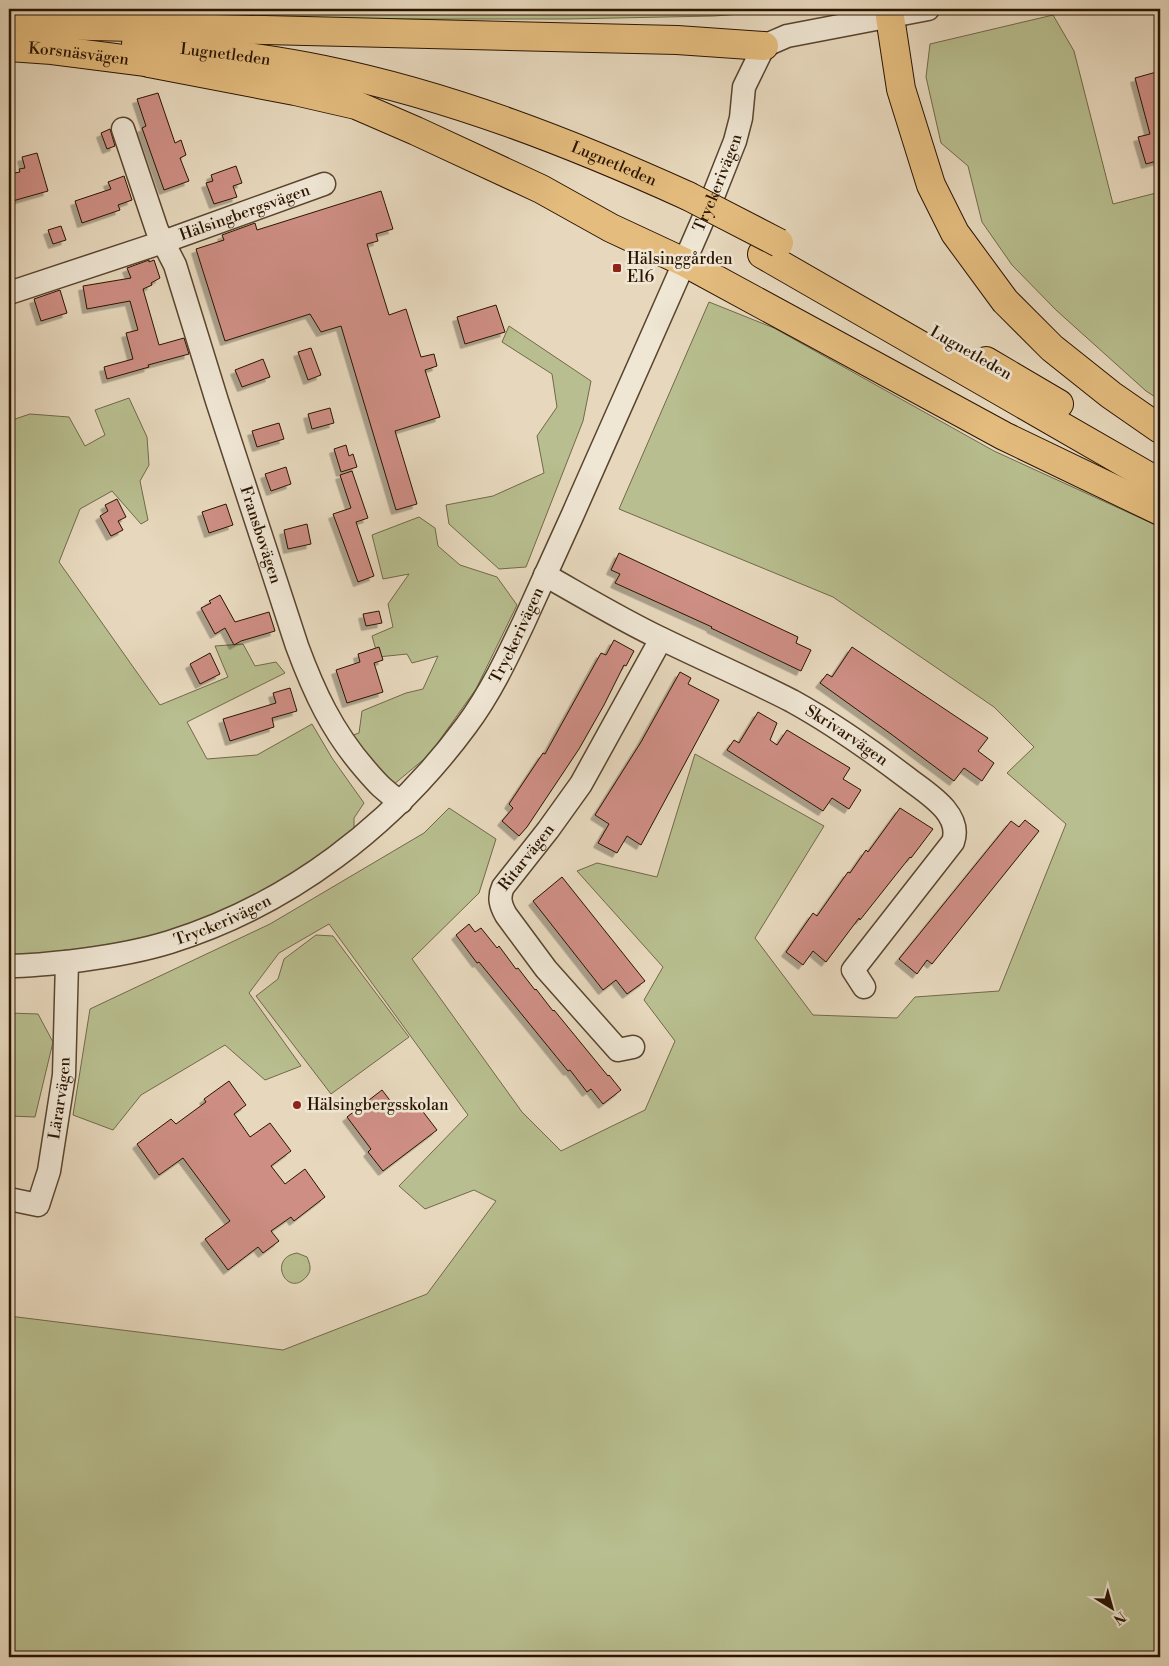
<svg xmlns="http://www.w3.org/2000/svg" width="1169" height="1666" font-family="'Libre Bodoni',serif">
  <defs>
    <filter id="shadow"><feDropShadow dx="-4.5" dy="4.5" stdDeviation="0" flood-color="#0004"/></filter>
  </defs>
  <rect width="100%" height="100%" fill="#e7d8bd"/>
  <filter id="stains"><feTurbulence type="fractalNoise" baseFrequency=".004" numOctaves="4"/><feColorMatrix values="0 0 0 0 .2 0 0 0 0 .09 0 0 0 0 .02 0 0 0 .5 -.17"/></filter>
  <radialGradient id="worn" r=".72"><stop offset=".6" stop-color="#630" stop-opacity="0"/><stop offset="1" stop-color="#630" stop-opacity=".3"/></radialGradient>
  <path fill="#b8be8f" stroke="#716948" d="M9 9H769L768 12 714 16 566 19H262L9 12Z
    M1053 15 1074 51 1113 204 1160 192V400L1146 391 1056 310 1012 265 982 222 968 166 941 143 926 77 930 44Z
    M709 302 774 328 994 451 1160 527V1657H9V1316L283 1350 427 1294 496 1201 474 1190 425 1209 399 1186 468 1115 329 924 279 953 249 993 301 1066 265 1080 225 1045 141 1095 113 1130 73 1115 90 1009 270 924 424 833 449 808 496 839 479 893 412 959 522 1112 561 1151 645 1110 675 1041 644 1000 663 967 577 871 597 863 657 877 695 754 824 826 755 938 813 1015 897 1018 915 997 999 991 1066 824 1007 773 1034 747 994 707 833 597 619 509Z
    M509 326 591 381 583 421 526 567 499 569 449 524 446 505 493 496 544 473 537 436 557 407 552 374 502 342Z
    M129 398 147 437 149 465 140 481 148 520 141 524 112 491 80 509 59 562 160 705 228 677 215 646 243 644 255 666 276 662 285 673 187 722 207 759 257 755 312 724 332 758 364 803 354 818V830L320 865 186 931 73 956 9 958V421L30 414 69 417 85 446 105 435 95 410Z
    M419 517 435 528 438 546 460 565 497 577 517 605 476 689 429 755 393 785 345 738 359 733 362 711 406 693 423 689 438 656 412 663 407 654 378 657 372 636 393 627 388 604 409 574 383 579 372 535Z
    M316 935 333 936 409 1037 331 1094 256 996 278 979 284 959Z
    M9 1013 38 1014 53 1042 35 1117 9 1116Z
    M297 1253 307 1257C310 1264 312 1270 307 1276 288 1300 266 1258 297 1253Z"/>
  <path fill="#ce8e84" stroke="#2a1400" filter="url(#shadow)" d="M1160 71V160L1146 164 1138 137 1150 134 1135 78Z
    M158 93 175 143 181 140 186 155 180 158 189 181 164 190 142 128 146 126 137 99Z
    M110 129 115 146 107 149 101 133Z
    M37 153 48 191 9 202V186H13L9 174 20 172 19 169 25 168 22 157Z
    M236 166 242 183 233 186 237 197 214 204 206 183 213 181 211 175Z
    M124 176 132 200 118 205 120 210 82 223 75 201 111 189 108 182Z
    M381 191 393 229 376 234 378 241 367 244 389 315 406 309 421 357 434 354 437 366 425 370 440 417 395 431 417 504 396 510 341 326 321 332 310 314 225 341 196 249 224 240 222 235 255 223 257 230Z
    M61 226 66 240 53 244 48 230Z
    M149 260V262L154 260 160 278 151 283 152 285 143 289 159 345 184 338 189 354 148 365 149 367 107 379 104 367 133 359 126 333 138 330 130 301 87 309 83 286 131 278 127 268Z
    M60 290 67 313 41 321 34 299Z
    M496 305 505 332 465 344 457 317Z
    M311 348 321 375 308 380 298 352Z
    M263 359 270 377 242 387 235 370Z
    M330 408 334 423 312 429 308 414Z
    M279 423 284 439 257 447 252 431Z
    M346 445 349 456 353 454 357 467 341 472 334 449Z
    M286 467 291 484 271 491 265 474Z
    M352 471 368 518 356 522 374 576 358 582 333 514 351 508 340 475Z
    M117 499 126 517 118 521 123 530 111 536 100 516 108 511 105 505Z
    M226 504 233 525 209 533 202 512Z
    M307 524 311 544 288 549 284 530Z
    M619 553 798 637 796 643 811 650 801 671 711 628 712 627 615 583 620 574 611 570Z
    M220 595 235 622 269 612 275 631 241 641 234 645 225 628 215 634 201 608 211 603 209 601Z
    M379 611 382 623 366 626 363 614Z
    M614 640 634 651 626 666 624 665 604 705 579 749 527 827 519 836 502 821 513 808 509 804 543 753 545 754 601 653 606 655Z
    M379 647 383 660 374 663 383 692 347 703 336 670 360 662 358 654Z
    M852 647 988 738 978 751 994 763 982 781 964 768 954 781 891 734 820 683 827 674 832 677Z
    M210 653 220 674 200 684 190 664Z
    M680 672 691 678 688 684 719 700 641 845 627 836 617 853 598 843 609 824 595 815 641 742Z
    M290 688 297 711 272 718 274 727 230 741 223 719 276 703 273 693Z
    M758 712 777 723 770 740 777 745 787 730 850 768 843 779 861 790 849 809 832 798 823 811 727 750 734 740 739 743Z
    M900 808 933 829 911 858 910 857 860 920 859 918 826 962 813 951 803 965 786 952 813 913 817 916 848 872 850 873 866 850 868 852Z
    M1025 820 1039 831 932 964 927 960 917 974 899 959 1011 821 1019 827Z
    M562 877 645 981 627 994 616 980 603 990 533 901Z
    M469 924 475 932 481 928 497 948 499 946 516 969 518 968 535 990 536 989 553 1011 554 1010 608 1076 609 1075 621 1090 603 1104 591 1089 587 1092 570 1070 568 1071 479 962 477 963 456 935Z
    M229 1081 246 1105 234 1114 250 1137 270 1123 291 1151 271 1166 285 1184 305 1169 325 1197 294 1221 291 1217 271 1231 279 1241 263 1253 258 1247 228 1270 205 1239 230 1221 183 1158 159 1175 137 1144 171 1119 176 1124 206 1102 204 1099Z
    M382 1090 399 1112 414 1100 437 1130 383 1171 368 1152 371 1149 347 1117Z"/>
  <g fill="none" stroke-linecap="round" stroke-linejoin="round">
    <defs>
      <g id="minor">
        <path id="s1" d="M123 129 157 230 175 265 217 401 297 646C314 692 332 731 365 769 377 783 385 792 401 802"/>
        <path id="s2" d="M9 293 163 242 324 184"/>
        <path id="s3" d="M545 575C584 597 622 620 662 639 705 660 749 679 792 701 832 723 869 749 906 777 925 792 963 813 953 842L853 970 864 987"/>
        <path id="s4" d="M9 966C33 966 58 963 82 960 112 956 141 951 170 942 289 905 393 825 466 726 490 694 507 658 524 622 540 586 557 550 573 514 620 407 668 301 714 194L735 141 741 118 744 87 764 46 787 36 928 9"/>
        <path id="s5" d="M633 1047 618 1050 546 969 506 915C501 906 498 898 503 887L548 830 581 784 661 639"/>
        <path id="s6" d="M9 1199 38 1205 49 1171 64 1075 67 962"/>
      </g>
      <g id="highway">
        <path d="M890 17 901 89 931 185 955 233 1005 301 1052 348 1111 395 1160 429"/>
        <path d="M9 24 677 40 764 46"/>
        <path id="s7" d="M136 44C199 51 262 57 324 70 451 96 571 143 688 196"/>
        <path id="s8" d="M9 47 52 50 162 64"/>
        <path d="M149 63 295 91 356 105 416 131 541 189 611 228 684 262 1004 436 1160 511"/>
        <path d="M762 254 1160 483"/>
        <path d="M986 361 1059 404"/>
      </g>
    </defs>
    <use href="#minor" stroke="#59452f" stroke-width="25"/>
    <use href="#highway" stroke="#2a1400" stroke-width="30"/>
    <use href="#minor" stroke="#efe6d4" stroke-width="22"/>
    <use href="#highway" stroke="#e4bc7e" stroke-width="28"/>
    <defs>
      <path id="highway-bridge" d="M688 196 779 243"/>
    </defs>
    <use href="#highway-bridge" stroke="#2a1400" stroke-width="30" stroke-linecap="butt"/>
    <use href="#highway-bridge" stroke="#e4bc7e" stroke-width="28"/>
  </g>
  <g fill="#8f2418" stroke="#efe6d4" stroke-width="2">
    <rect x="612" y="263" width="10" height="10" rx="2.5"/>
    <circle cx="297" cy="1105" r="5"/>
  </g>
  <g text-anchor="middle" dominant-baseline="central" stroke-width="5" stroke-linejoin="round" paint-order="stroke">
    <g font-size="16" fill="#2a1400" stroke="#efe6d4">
      <text stroke="none"><textPath href="#s8" startOffset="70">Korsnäsvägen</textPath></text>
      <text stroke="none"><textPath href="#s7" startOffset="90">Lugnetleden</textPath></text>
      <text stroke="none"><textPath href="#s7" startOffset="495">Lugnetleden</textPath></text>
      <text stroke="none"><textPath href="#s4" startOffset="1135">Tryckerivägen</textPath></text>
      <text stroke="none"><textPath href="#s2" startOffset="249">Hälsingbergsvägen</textPath></text>
      <text transform="translate(971 353) rotate(30)">Lugnetleden</text>
      <text stroke="none"><textPath href="#s1" startOffset="429">Fransbovägen</textPath></text>
      <text stroke="none"><textPath href="#s4" startOffset="640">Tryckerivägen</textPath></text>
      <text stroke="none"><textPath href="#s3" startOffset="342">Skrivarvägen</textPath></text>
      <text stroke="none"><textPath href="#s5" startOffset="258">Ritarvägen</textPath></text>
      <text stroke="none"><textPath href="#s4" startOffset="220">Tryckerivägen</textPath></text>
      <text stroke="none"><textPath href="#s6" startOffset="139">Lärarvägen</textPath></text>
    </g>
    <g font-size="16" fill="#2a1400" stroke="#efe6d4" text-anchor="start">
      <text x="627" y="259">Hälsinggården<tspan x="627" dy="18">E16</tspan></text>
      <text x="307" y="1105">Hälsingbergsskolan</text>
    </g>
  </g>
  <rect width="1169" height="1666" fill="none" stroke="#e7d8bd" stroke-width="30"/>
  <rect x="10" y="10" width="1149" height="1646" fill="none" stroke="#2a1400" stroke-width="2.5"/>
  <rect x="15" y="15" width="1139" height="1636" fill="none" stroke="#2a1400"/>
  <g transform="translate(1112 1608) rotate(143)" stroke="#efe6d4" stroke-width="4" paint-order="stroke">
  <path d="M0-4L9 19L0 12L-9 19Z" fill="#2a1400"/>
  <text y="-8" font-size="14" font-weight="bold" text-anchor="middle" fill="#2a1400">N</text>
  </g>
  <rect width="100%" height="100%" filter="url(#stains)"/>
  <rect width="100%" height="100%" fill="url(#worn)"/>
</svg>
